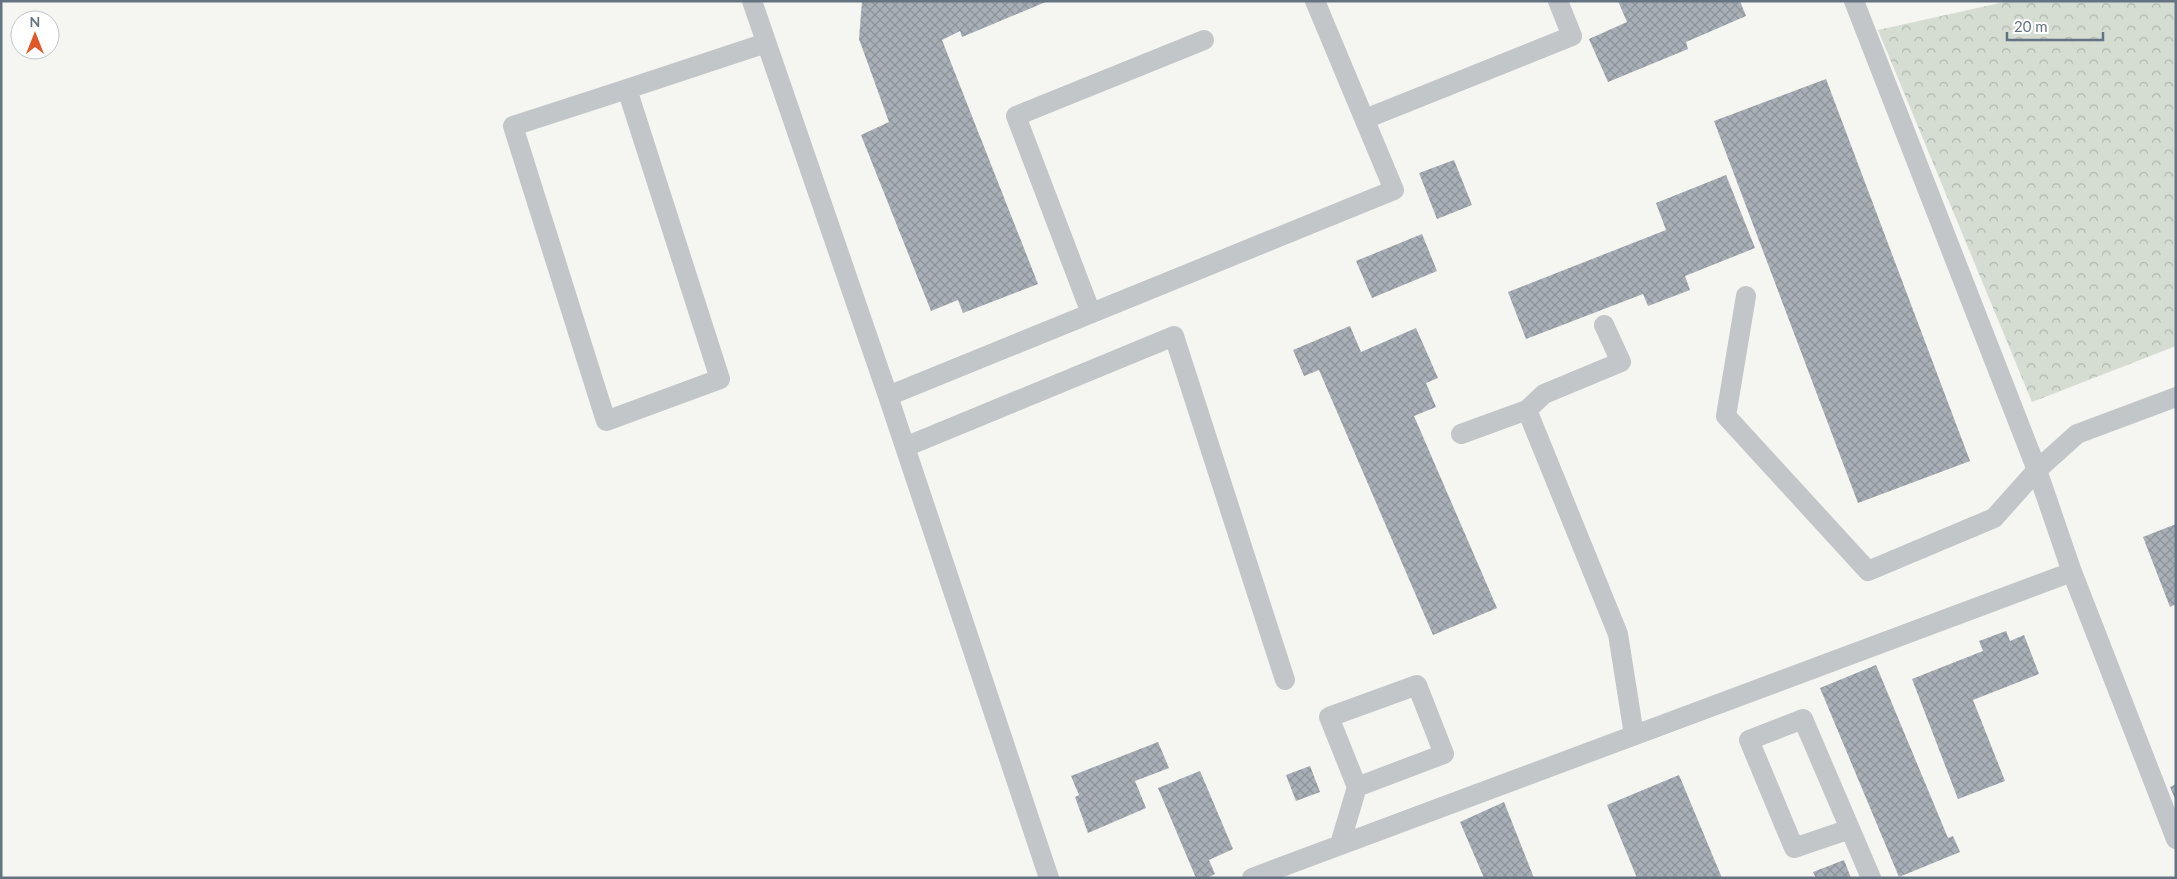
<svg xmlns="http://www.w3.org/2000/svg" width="2177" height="879" font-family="Lato,sans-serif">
  <defs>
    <pattern id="forest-crowns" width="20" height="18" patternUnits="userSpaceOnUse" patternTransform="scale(1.25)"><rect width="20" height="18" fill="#d5dcd2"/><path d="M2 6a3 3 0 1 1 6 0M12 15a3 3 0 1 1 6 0" fill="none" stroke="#b0b7b0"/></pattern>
    <pattern id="building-cross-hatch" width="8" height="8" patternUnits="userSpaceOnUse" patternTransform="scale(1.25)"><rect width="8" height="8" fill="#a8afb6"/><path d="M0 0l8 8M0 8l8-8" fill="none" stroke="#8c9399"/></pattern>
  </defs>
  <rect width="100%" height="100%" fill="#f5f5f1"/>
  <path fill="url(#forest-crowns)" d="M2009 1H2176V346L2032 402 1878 30Z"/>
  <path fill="url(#building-cross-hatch)" d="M862 1H1048L962 37 960 31 942 40 1038 284 963 313 958 300 931 311 861 135 889 122 859 39Z
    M1618 1H1740L1746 16 1686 42 1688 49 1608 82 1589 39 1627 22Z
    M1826 79 1970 461 1858 503 1714 121Z
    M1454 160 1472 205 1437 219 1419 173Z
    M1726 175 1755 248 1685 276 1690 290 1648 306 1643 294 1526 339 1508 292 1666 230 1656 203Z
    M1422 234 1437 271 1372 298 1356 261Z
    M1350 326 1361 352 1416 328 1438 378 1426 383 1436 407 1414 416 1497 608 1433 635 1319 370 1304 376 1293 350Z
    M2176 524V604L2170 607 2143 537Z
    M2006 631 2010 641 2024 635 2039 674 1973 700 2005 781 1958 799 1912 679 1983 651 1979 641Z
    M1876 665 1948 838 1953 836 1960 852 1899 877 1820 688Z
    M1158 742 1169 768 1135 781 1146 808 1088 833 1075 797 1079 795 1071 776Z
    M1310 766 1320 792 1296 801 1286 775Z
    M1200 771 1233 849 1209 860 1215 874 1207 878H1196L1158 788Z
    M1679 775 1722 878H1637L1607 805Z
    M2176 784V801L2170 787Z
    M1504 802 1534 878H1484L1460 822Z
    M1844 860 1851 878H1816L1813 872Z"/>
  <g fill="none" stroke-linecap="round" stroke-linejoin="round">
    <path stroke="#c2c6c9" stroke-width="20" d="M752 1 888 396 1049 878
      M1854 1 2037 470 2072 572 2176 839
      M627 89 513 126 606 421 720 379 627 89 766 43
      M1365 119 1572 36 1558 1
      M1746 296 1726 416 1868 571 1994 518 2037 470 2077 434 2176 397
      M1091 313 1016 116 1204 40
      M888 396 1394 190 1315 1
      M1527 410 1544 394 1621 362 1604 325
      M1461 434 1527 410 1618 634 1634 735
      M905 447 1174 336 1285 680
      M1850 829 1794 848 1749 740 1803 719 1871 878
      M1340 844 1357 787 1329 717 1417 685 1444 754 1357 787
      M1252 878 2072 572"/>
  </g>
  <rect width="2177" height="879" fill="none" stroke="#647382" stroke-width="5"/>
  <g transform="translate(35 35)"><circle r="24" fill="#ffffff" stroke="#c1c7cd"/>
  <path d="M0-4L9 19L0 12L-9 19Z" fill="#e15725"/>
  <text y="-8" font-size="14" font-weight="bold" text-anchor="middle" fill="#647382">N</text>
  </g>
  <path d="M2007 32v8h96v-8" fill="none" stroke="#647382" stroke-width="2.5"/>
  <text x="2014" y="32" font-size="15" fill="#647382" stroke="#ffffff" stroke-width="4" paint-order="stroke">20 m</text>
</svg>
